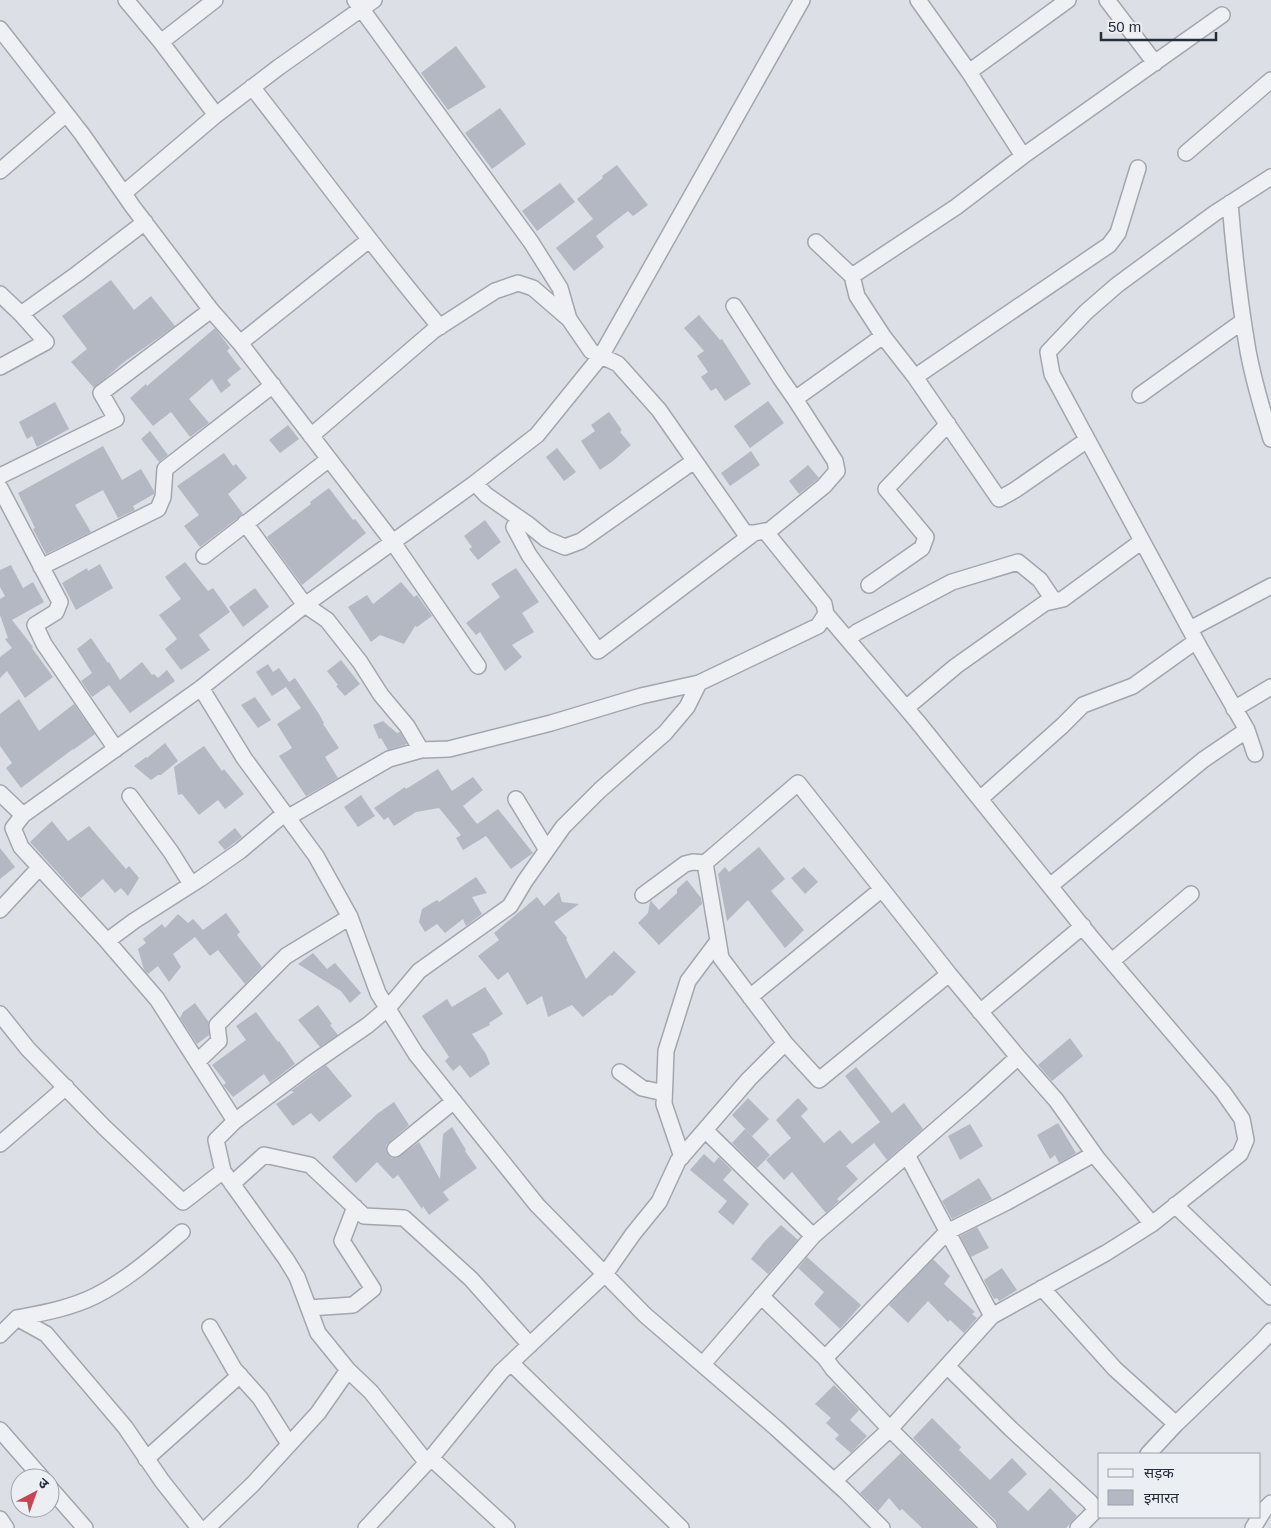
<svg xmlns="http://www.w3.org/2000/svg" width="1271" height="1528" font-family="Helvetica,'Noto Sans Devanagari',sans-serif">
  <rect width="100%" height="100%" fill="#dcdfe5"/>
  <path fill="#b3b8c2" d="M456 46 486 87 448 110 421 73Z
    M500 108 526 144 492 169 465 133Z
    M617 165 648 205 633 216 628 211 596 236 604 247 574 271 556 248 593 219 577 199 603 178 602 176Z
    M560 183 575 202 537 231 522 211Z
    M111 280 134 310 151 296 175 326 124 362 94 388 71 362 87 349 62 316Z
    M699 315 720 340 722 339 751 384 725 401 716 388 711 391 701 377 708 372 697 356 704 351 684 328Z
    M215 328 230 348 227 351 241 369 227 380 231 385 221 393 212 379 189 399 209 423 190 437 171 412 153 426 130 398 146 384 147 386Z
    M768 401 784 423 750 448 734 426Z
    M55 402 69 429 37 447 32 436 27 439 19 422Z
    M609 412 622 430 620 432 631 445 613 461 600 470 581 441 595 431 591 425Z
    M288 425 299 439 280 453 269 440Z
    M150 431 168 455 159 462 141 439Z
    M103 446 122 480 141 469 154 491V494L133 506 135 510 118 518 103 490 75 505 91 532 46 554 33 529 35 528 18 493Z
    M557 448 576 472 564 481 546 457Z
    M751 451 760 465 730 486 721 473Z
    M224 453 233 466 236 464 247 478 228 494 243 514 200 547 184 526 199 515 177 486Z
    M808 465 819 478 799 494 789 481Z
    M329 488 353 520 355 519 366 533 302 585 267 537 311 504 310 502Z
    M485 520 501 542 478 560 469 549 472 547 464 536Z
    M185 562 208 591 213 588 230 612 199 635 210 650 181 670 165 649 177 639 159 615 181 599 165 577Z
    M100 564 113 588 76 610 62 583 87 568 88 571Z
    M11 565 23 588 33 582 44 602 12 620 33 647 32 648 53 677 25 698 7 671 0 678V657L12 648 5 639 8 638 0 615V599L5 596 0 587V570Z
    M516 568 539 602 522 613 534 632 512 645 522 657 505 671 480 632 476 635 466 623 500 597 491 584Z
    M401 582 414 597 417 595 432 616 417 627 415 626 404 644 380 635 371 642 348 607 367 595 373 604Z
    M255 588 269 607 243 627 229 607Z
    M91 638 108 663 109 662 120 680 142 662 152 675 154 674 158 678 167 670 175 681 130 713 109 685 92 697 81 681 92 673 77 649Z
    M341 660 360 684 345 696 336 686 338 685 327 671Z
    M268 664 273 672 279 668 289 682 295 678 319 714 324 723 323 724 339 748 325 757 338 778 306 796 279 756 292 748 277 724 301 708 286 687 272 696 256 672Z
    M255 697 271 720 258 728 241 705Z
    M19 699 39 731 74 704 95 734 73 750V749L21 788 6 768 12 763 0 746V714Z
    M383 721 397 733 400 732 407 744 388 750 381 738 379 739 373 725Z
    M165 743 178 761 161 775H158L151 780 134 766 146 757 147 758Z
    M204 746 222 771 224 769 244 794 225 809 218 800 199 815 182 794 178 795 174 767Z
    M438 769 452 791 473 777 483 790 463 806 477 824 498 809 533 853 511 869 486 836 463 850 456 838 461 835 439 808 416 812 394 826 388 817 384 820 374 808 405 787 406 789Z
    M361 795 375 816 358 827 344 807Z
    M52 821 68 841 89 826 126 869 129 866 139 878 128 896 121 888 115 893 103 879 81 898 30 842Z
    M235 828 242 837 225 850 218 842Z
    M759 847 785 879 771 891 804 930 785 948 748 900 727 921 718 874 725 867 729 872Z
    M0 848 15 867 0 879Z
    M804 867 818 882 805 894 791 878Z
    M476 877 487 893 472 897 482 914 466 926 463 919 445 933 437 924 425 932 419 922 422 909 437 900 439 902Z
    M687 880 701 898 702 904 659 945 638 923 648 913 650 902 651 901 659 910 677 893V889Z
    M559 892 562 902 579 904 554 922 567 938 566 939 586 979 614 951 636 972 612 996 610 995 583 1017 572 1005 548 1017 542 996 527 1005 508 972 498 980 478 956 499 940 494 933 537 897 544 906Z
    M226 913 240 932 237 935 262 967 245 984 218 950 210 956 195 937 173 954 181 967 169 982 158 966 148 974 144 970 138 949 146 943 143 939 162 924 165 928 178 914 188 923 193 919 203 930Z
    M313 953 327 969 335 963 361 993 350 1003 341 991 298 964Z
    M485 987 503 1014 489 1023 490 1025 472 1034 486 1054 490 1064 470 1078 460 1065 453 1071 445 1061 449 1057 422 1016 447 999 452 1007Z
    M195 1003 208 1021 209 1035 197 1044 180 1018 183 1012Z
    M318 1005 332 1024 330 1025 338 1035 320 1047 298 1020Z
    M256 1012 278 1042 279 1041 295 1064 270 1083 264 1074 233 1097 223 1085 226 1083 212 1065 246 1040 236 1026Z
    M1070 1038 1083 1056 1052 1081 1038 1065Z
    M326 1065 352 1096 319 1122 311 1113 293 1126 276 1104 294 1092 291 1091Z
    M856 1067 892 1113 904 1103 923 1129 887 1160 874 1143 846 1166 858 1179 837 1199 839 1201 826 1213 792 1172 784 1180 766 1160 791 1138 776 1120 798 1098 808 1109 801 1116 824 1143 840 1130 852 1144 880 1122 845 1076Z
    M748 1098 769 1119 752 1136 732 1115Z
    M394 1102 409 1125 386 1145V1150L388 1155 392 1158H397L419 1142 440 1179 443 1134 452 1127 466 1150 465 1151 477 1168 443 1192 449 1200 429 1215 423 1206 422 1209 398 1175 393 1179 377 1162 356 1183 332 1157 377 1114Z
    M1058 1123 1076 1153 1059 1163 1055 1155 1050 1159 1037 1135Z
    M970 1124 983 1146 960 1160 948 1136Z
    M745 1129 770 1155 757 1168 732 1143Z
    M704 1154 714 1163 719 1157 732 1170 723 1180 749 1204 733 1225 718 1212 727 1201 690 1170Z
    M979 1178 992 1199 952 1219 942 1201Z
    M781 1225 798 1240 768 1274 751 1259 765 1241Z
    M977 1227 989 1248 971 1257 960 1236Z
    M807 1257 861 1305 840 1329 814 1304 824 1292 798 1268Z
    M933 1259 950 1276 944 1284 975 1312 972 1314 977 1318 964 1333 950 1320 948 1322 928 1301 908 1323 889 1305Z
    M1002 1268 1017 1290 999 1301 997 1298 994 1299 984 1280Z
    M834 1385 859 1410 850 1420 867 1436 851 1453 835 1439 839 1435 826 1423 831 1418 815 1404Z
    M932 1418 961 1447 959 1450 990 1480 1012 1458 1027 1474 1008 1492 1028 1511 1050 1488 1077 1516 1066 1528H998L996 1521 913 1438Z
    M901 1453 976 1528H922L902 1509 900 1511 889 1498 878 1511 860 1493Z"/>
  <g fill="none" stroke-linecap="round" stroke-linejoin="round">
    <defs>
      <path id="minor" d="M126 0 161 42 216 115
        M355 0 531 242 560 288 569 319
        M918 0 969 72 1068 0
        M1107 0 1155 63
        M0 29 82 134 133 207 211 310 240 343 392 541 478 666
        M161 42 215 0
        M969 72 1023 156 1222 15
        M252 87C315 167 374 249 440 327
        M1186 153 1271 80
        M0 171 66 114
        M124 193 216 115 279 67 374 0
        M1230 203C1234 251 1239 298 1247 345 1252 377 1262 408 1271 439
        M816 242 852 276 956 207 1023 156
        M0 294 21 314 77 274 145 222
        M734 306 781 379 795 399 883 336 857 296 852 276
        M883 336 915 377 1109 245 1118 233 1138 168
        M240 343 369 240
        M0 367 46 342 21 314
        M915 377 999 499 1015 490 1087 440
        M1140 395 1243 321
        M311 436 433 331 495 291 518 283 533 288 569 319 591 351 618 364 659 410 745 533H754L770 530 824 486 837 471 835 461 795 399
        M0 476 116 419 101 393 211 310
        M475 483 486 495 529 525 546 539 565 547 581 541 694 461
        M0 488 60 602 56 612 35 625 44 644 116 749
        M519 518 514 527 529 555 598 651 754 533
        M245 523 305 605 327 620 360 662 381 695 407 726 421 750
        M204 556 329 459
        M41 567 158 509 163 497 165 469 273 385
        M869 585 922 548 926 537 886 489 948 424
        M826 614 917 721 1090 936 1223 1092 1242 1119 1246 1140 1240 1154 1152 1224 1106 1253 992 1316 890 1429 834 1481
        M1190 629 1271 586
        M848 639 857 632 952 582 1018 562 1040 580 1054 601
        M201 688 244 758 316 856 350 917 378 993 416 1054 537 1205 645 1315 776 1428 845 1491 882 1528
        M906 708 956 666 1045 603 1063 599 1142 541
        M1234 709 1271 687
        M1255 754 1247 730 1201 650 1052 374 1048 352 1086 312 1117 285 1215 213 1271 177
        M0 793 23 815 201 688 305 605 475 483 537 435 601 356 802 0
        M130 796 171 852 191 884
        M516 799 547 850
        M980 799 1062 726 1083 705 1133 686 1196 641
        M23 815 13 828 21 847 107 941 134 921 200 879 240 851 284 814
        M287 818 389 759 421 750 449 749 551 723 641 696 699 683 818 626 826 614 824 604 765 531
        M1050 886 1203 760 1247 730
        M643 895 685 864 693 862 705 863
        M0 910 39 868
        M107 941 157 999 235 1121 310 1065 368 1025 388 1008 419 971 510 906 525 881 563 827 600 790 665 733 687 707 699 683
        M1112 961 1191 894
        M949 974 819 1080 785 1043 721 958 705 863 798 783 949 974 1018 1057
        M750 997 882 889
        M980 1012 1083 926
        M0 1014 28 1049 104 1127 183 1202 223 1171 286 1259 297 1277 318 1333 348 1370 371 1392 427 1463
        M198 1061 219 1041 217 1025 286 956 350 917
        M620 1072 642 1088 664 1093
        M705 1130 813 1236
        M0 1144 66 1087
        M395 1149 454 1101
        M907 1155 992 1316
        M682 1157 664 1104 666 1051 688 981 718 941
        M223 1171 216 1140 235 1121
        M232 1184 264 1155 310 1165 364 1216 404 1218 471 1279 530 1345
        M1175 1205 1271 1297
        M1042 1288 1115 1369 1176 1424
        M761 1296 825 1358 833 1369 890 1429 989 1528
        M309 1308 353 1305 373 1289 342 1241 355 1207
        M17 1318C43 1313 71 1308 95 1296 127 1280 155 1255 182 1232
        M210 1327 234 1369 260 1398 289 1444
        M0 1335 17 1318 46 1334 125 1427 162 1481 199 1528
        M825 1358 947 1232 1007 1202 1094 1154
        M511 1363 681 1528
        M703 1364 813 1236 974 1097 1018 1057 1056 1100 1097 1158 1152 1224
        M947 1366 1011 1429 1090 1502 1096 1510 1078 1528
        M0 1430 42 1478
        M1148 1454 1176 1424 1261 1342 1271 1331
        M431 1458 507 1528
        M146 1459 240 1375
        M50 1488 85 1528
        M0 1519 6 1528
        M207 1528 253 1484 318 1413 348 1370
        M366 1528 431 1458 501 1372 605 1274 633 1234 659 1202 678 1161 749 1079 785 1043
        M1253 1528 1264 1510 1271 1503"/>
    </defs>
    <use href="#minor" stroke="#a2a6af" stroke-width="18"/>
    <use href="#minor" stroke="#eef0f4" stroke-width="15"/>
  </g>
  <rect x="1098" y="1453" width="162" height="65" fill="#ebeef3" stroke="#9ca1a9"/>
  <rect x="1108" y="1469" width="25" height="8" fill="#eef0f4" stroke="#9ca1a9"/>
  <text x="1144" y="1478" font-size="15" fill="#262d3b">सड़क</text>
  <rect x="1108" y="1490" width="25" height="15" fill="#b3b8c2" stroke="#9ca1a9"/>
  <text x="1144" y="1503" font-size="15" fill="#262d3b">इमारत</text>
  <g transform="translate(35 1493) rotate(41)"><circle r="24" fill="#ebeef3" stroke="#9ca1a9"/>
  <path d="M0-4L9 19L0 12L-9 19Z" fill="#c74453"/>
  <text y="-8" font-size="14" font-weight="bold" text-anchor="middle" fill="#262d3b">उ</text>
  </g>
  <path d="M1101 32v8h115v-8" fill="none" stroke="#262d3b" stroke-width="2.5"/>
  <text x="1108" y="32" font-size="15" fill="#262d3b" stroke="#ebeef3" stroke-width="4" paint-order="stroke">50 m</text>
</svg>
